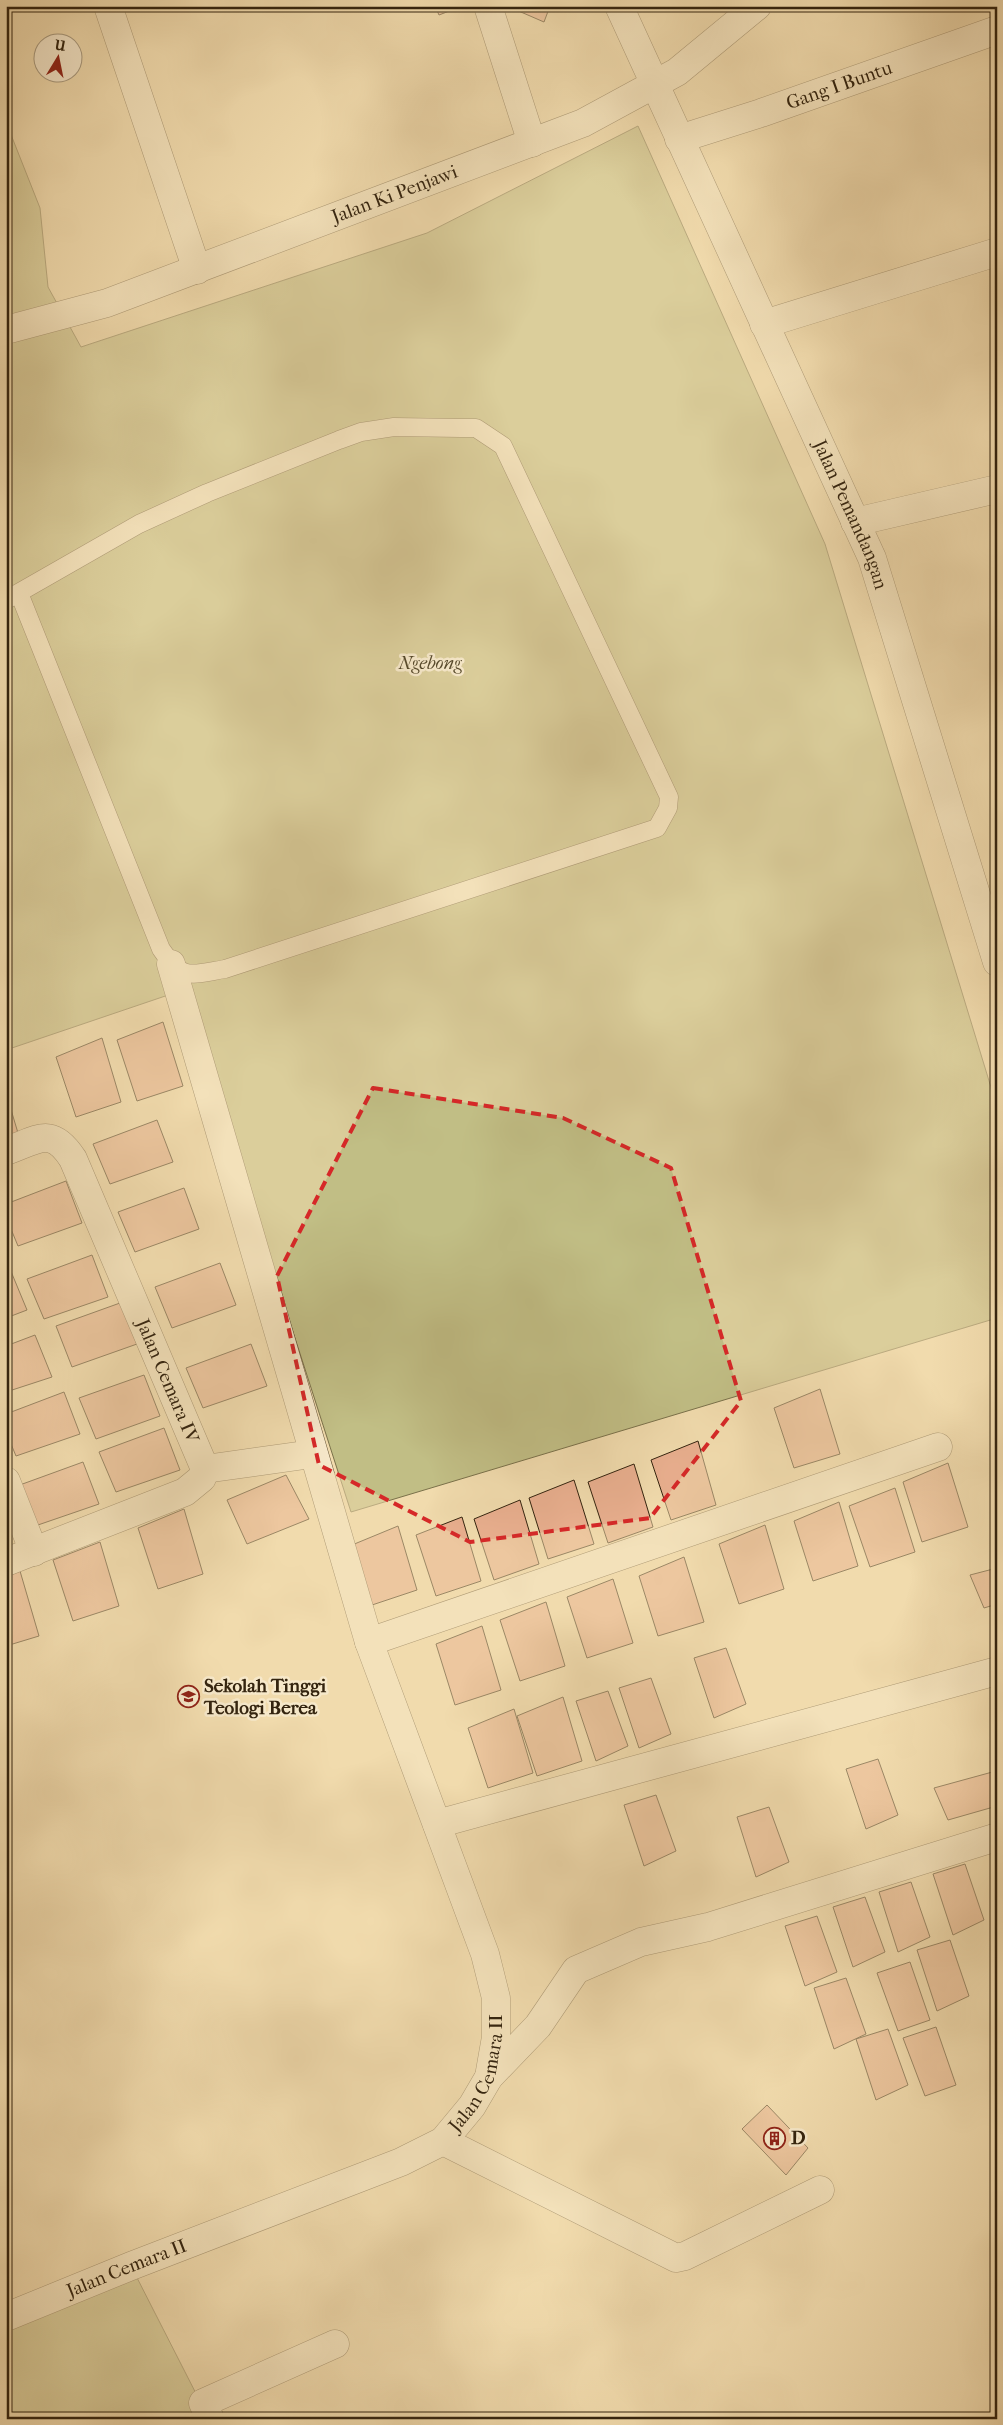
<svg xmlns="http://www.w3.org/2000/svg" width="1003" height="2425" font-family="'IM FELL French Canon',serif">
  <rect width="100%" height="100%" fill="#f1dbad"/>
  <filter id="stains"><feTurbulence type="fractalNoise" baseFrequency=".004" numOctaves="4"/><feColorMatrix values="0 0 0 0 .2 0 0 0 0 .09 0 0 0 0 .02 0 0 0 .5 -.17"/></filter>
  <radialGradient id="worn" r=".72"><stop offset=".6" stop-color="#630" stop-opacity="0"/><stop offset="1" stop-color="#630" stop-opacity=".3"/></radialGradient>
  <path fill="#c1be85" stroke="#7a714a" d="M6 122 40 208 48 287 81 347 427 233 638 126 825 544 997 1107V1318L351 1512 183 990 6 1050Z
    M131 2266 209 2419H6V2317Z"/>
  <path fill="#e9af8f" stroke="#34240f" d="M435 6H462L439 15Z
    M507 6H550L544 22Z
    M163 1022 183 1086 137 1101 117 1040Z
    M102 1038 121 1102 76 1117 56 1057Z
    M6 1093 18 1133 6 1137Z
    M157 1120 173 1162 110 1184 93 1144Z
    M66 1181 82 1223 18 1246 6 1217V1204Z
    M184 1188 199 1229 135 1252 118 1212Z
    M92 1255 108 1297 44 1319 27 1279Z
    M220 1263 236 1305 172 1328 155 1287Z
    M10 1269 27 1310 6 1318V1270Z
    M120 1303 137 1344 72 1367 56 1326Z
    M35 1335 52 1377 6 1392V1346Z
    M251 1344 267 1386 203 1408 186 1368Z
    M144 1375 160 1416 96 1439 79 1398Z
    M820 1389 840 1454 794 1468 774 1408Z
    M64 1392 80 1434 16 1456 6 1432V1414Z
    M164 1428 180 1470 116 1492 99 1452Z
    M698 1441 716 1505 671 1520 651 1460Z
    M83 1462 99 1504 35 1526 17 1486Z
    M948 1463 968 1527 922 1542 903 1482Z
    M634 1464 653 1527 608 1543 588 1482Z
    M286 1475 309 1519 247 1544 227 1500Z
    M574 1480 594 1544 548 1559 529 1498Z
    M895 1488 915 1552 870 1567 849 1506Z
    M520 1500 539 1564 494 1580 474 1519Z
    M839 1502 858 1566 813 1581 794 1521Z
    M184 1509 203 1574 158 1589 138 1528Z
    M462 1517 481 1581 436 1596 416 1535Z
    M765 1525 784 1589 739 1604 719 1544Z
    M398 1526 417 1590 372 1605 352 1545Z
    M100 1542 119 1606 73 1621 53 1560Z
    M684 1557 704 1622 658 1636 639 1576Z
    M997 1568V1604L984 1608 970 1575Z
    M20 1571 39 1636 6 1646V1577Z
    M613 1579 633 1643 587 1658 567 1597Z
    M546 1602 565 1666 520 1681 500 1620Z
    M482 1626 501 1690 455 1705 436 1644Z
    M726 1648 746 1704 714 1718 694 1658Z
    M651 1678 671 1734 639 1748 619 1688Z
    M608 1691 628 1746 596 1761 576 1701Z
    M563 1697 582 1761 537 1776 517 1716Z
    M514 1709 533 1773 488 1788 468 1728Z
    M878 1759 898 1815 866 1829 846 1769Z
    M996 1771 997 1806 948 1820 934 1788Z
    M656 1795 676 1851 644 1866 624 1805Z
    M769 1807 789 1862 756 1877 737 1817Z
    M965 1864 984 1920 953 1935 933 1874Z
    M911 1882 930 1937 898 1952 879 1892Z
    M865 1897 885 1952 853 1967 833 1907Z
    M817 1916 837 1972 805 1986 785 1926Z
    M950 1940 969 1996 937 2011 917 1950Z
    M910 1962 930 2020 898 2031 877 1973Z
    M846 1978 866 2034 834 2049 814 1988Z
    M936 2027 956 2085 925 2096 903 2038Z
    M888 2029 908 2085 876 2100 856 2039Z
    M767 2105 808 2148 786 2175 742 2129Z"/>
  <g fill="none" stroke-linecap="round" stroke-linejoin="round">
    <defs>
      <path id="lane" d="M6 600 139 524 207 493 339 440 361 432 394 427 461 428H476L503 446 669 797 668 808 657 828 225 969C189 975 183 981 161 949L19 593"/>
      <g id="street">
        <path d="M108 6 197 270"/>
        <path d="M488 6 532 143"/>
        <path id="s1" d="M619 6 872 558 997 962"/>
        <path id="s2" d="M679 139 761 113 997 30"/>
        <path d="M764 324 997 252"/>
        <path id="s3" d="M6 330 107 303 583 123 677 72 757 6"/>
        <path d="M855 522 997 489"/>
        <path id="s4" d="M6 1151C38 1140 51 1125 73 1159L205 1469 202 1478 185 1492 6 1562"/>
        <path d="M205 1469 312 1454"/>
        <path d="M6 1481 34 1552"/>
        <path d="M369 1642 938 1447"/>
        <path d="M437 1824 997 1671"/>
        <path d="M489 2077 538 2026 576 1970 641 1942 708 1927 997 1837"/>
        <path d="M443 2141 676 2258 685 2256 820 2190"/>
        <path id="s5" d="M6 2317 131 2266 401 2162 443 2141 472 2106 489 2077 496 2037V1998L485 1954 369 1642 171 964"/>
        <path d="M210 2419 203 2403 335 2344"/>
      </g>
    </defs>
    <use href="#lane" stroke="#635236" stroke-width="19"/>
    <use href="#street" stroke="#635236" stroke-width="29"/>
    <use href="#lane" stroke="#f6e8ca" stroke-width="18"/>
    <use href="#street" stroke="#f6e8ca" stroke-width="28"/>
  </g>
  <path d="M0 0H1003V2425H0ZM373 1088 563 1118 671 1168 741 1401 650 1518 470 1542 319 1465 277 1276Z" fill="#f1dbad" fill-opacity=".55" fill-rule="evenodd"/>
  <path fill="none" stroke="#d62828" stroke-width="4" stroke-dasharray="10 6" stroke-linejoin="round" d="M373 1088 563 1118 671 1168 741 1401 650 1518 470 1542 319 1465 277 1276Z"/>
  <defs>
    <symbol id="university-ring" viewBox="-11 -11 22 22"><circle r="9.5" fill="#f6e8ca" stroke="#8f2418" stroke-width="1.5"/><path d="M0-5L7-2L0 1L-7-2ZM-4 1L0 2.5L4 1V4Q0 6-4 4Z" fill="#8f2418"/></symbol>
    <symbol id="building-ring" viewBox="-11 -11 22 22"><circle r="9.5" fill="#f6e8ca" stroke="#8f2418" stroke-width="1.5"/><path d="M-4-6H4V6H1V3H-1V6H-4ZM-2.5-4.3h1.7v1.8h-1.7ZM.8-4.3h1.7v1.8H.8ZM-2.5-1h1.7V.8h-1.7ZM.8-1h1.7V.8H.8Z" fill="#8f2418"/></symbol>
  </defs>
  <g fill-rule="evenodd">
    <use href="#university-ring" x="176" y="1684" width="25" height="25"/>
    <use href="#building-ring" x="762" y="2126" width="25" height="25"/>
  </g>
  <g text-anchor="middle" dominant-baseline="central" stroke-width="5" stroke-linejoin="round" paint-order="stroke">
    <g font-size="19" fill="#34240f" stroke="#f6e8ca">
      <text stroke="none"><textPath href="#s2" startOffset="169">Gang I Buntu</textPath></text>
      <text stroke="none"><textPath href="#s3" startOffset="412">Jalan Ki Penjawi</textPath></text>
      <text stroke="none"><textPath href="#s1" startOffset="559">Jalan Pemandangan</textPath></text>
      <text stroke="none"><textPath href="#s4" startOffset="319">Jalan Cemara IV</textPath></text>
      <text stroke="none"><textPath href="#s5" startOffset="550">Jalan Cemara II</textPath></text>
      <text stroke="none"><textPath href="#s5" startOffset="130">Jalan Cemara II</textPath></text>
    </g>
    <g font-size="19" font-style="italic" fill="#574a2c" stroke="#f6e8ca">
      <text x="430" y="663">Ngebong</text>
    </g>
    <g font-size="19" font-weight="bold" fill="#34240f" stroke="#f6e8ca" text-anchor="start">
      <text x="204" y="1686">Sekolah Tinggi<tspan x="204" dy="22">Teologi Berea</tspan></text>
      <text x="791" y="2138">D</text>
    </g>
  </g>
  <rect width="1003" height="2425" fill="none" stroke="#f1dbad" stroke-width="25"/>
  <rect x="8" y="8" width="988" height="2410" fill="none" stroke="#34240f" stroke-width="2.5"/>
  <rect x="12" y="12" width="978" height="2400" fill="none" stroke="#34240f"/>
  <g transform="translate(58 58) rotate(10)"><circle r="24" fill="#f6e8ca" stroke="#a89a7f"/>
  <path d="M0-4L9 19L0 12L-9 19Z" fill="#8f2418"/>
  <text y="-8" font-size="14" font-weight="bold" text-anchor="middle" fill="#34240f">U</text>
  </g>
  <rect width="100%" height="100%" filter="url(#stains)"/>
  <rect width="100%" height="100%" fill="url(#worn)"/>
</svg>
